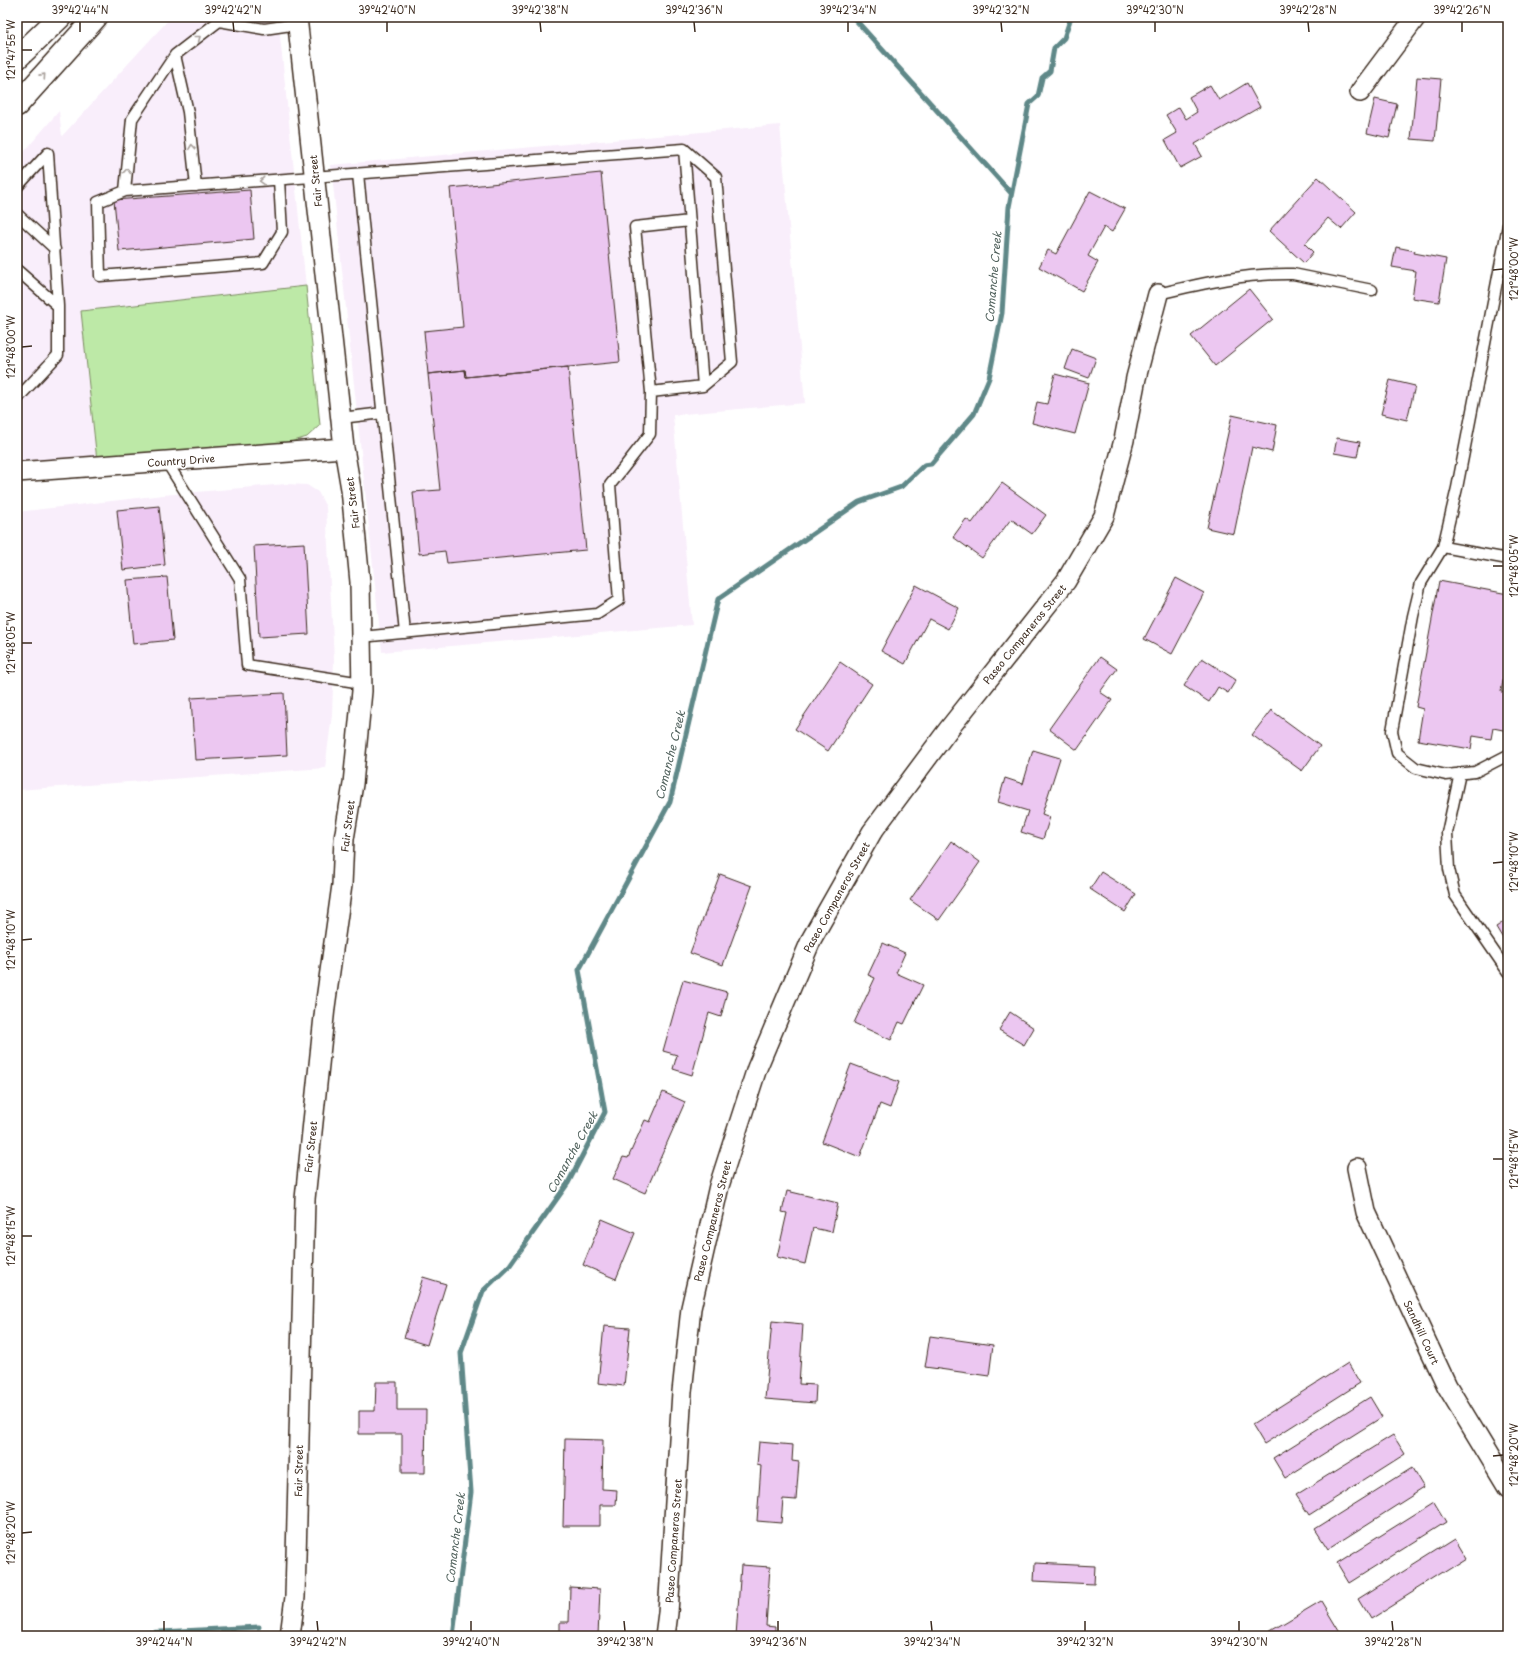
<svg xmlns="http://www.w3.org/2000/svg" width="1525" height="1653" font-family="'Playpen Sans',sans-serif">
  <rect width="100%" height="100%" fill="#fff"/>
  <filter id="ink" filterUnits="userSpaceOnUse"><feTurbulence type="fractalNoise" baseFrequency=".025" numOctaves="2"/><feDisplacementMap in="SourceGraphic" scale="8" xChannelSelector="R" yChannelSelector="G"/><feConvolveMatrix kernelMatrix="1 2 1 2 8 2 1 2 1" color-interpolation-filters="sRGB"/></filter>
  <g filter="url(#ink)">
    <path fill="#f9eefb" d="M171 17H278L306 286 81 311 96 456 17 463V160L59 111 62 136Z
      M780 125 805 403 673 415 692 625 382 652 331 165Z
      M286 484 307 485 318 492 326 507 334 660 332 715 325 768 17 790V512L163 495Z"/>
    <path fill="#bde9a7" stroke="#7c8a62" d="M306 286 320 425 307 437 284 444 97 461 81 311Z"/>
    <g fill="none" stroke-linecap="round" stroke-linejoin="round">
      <path stroke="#5e8888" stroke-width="5" d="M853 17 1011 193
        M84 1636 259 1627
        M453 1636 471 1492 461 1353 483 1291 510 1265 568 1183 605 1112 579 970 670 802 718 599 859 502 901 487 924 465 931 464 974 414 989 378 1002 313 1009 207 1029 104 1038 96 1042 78 1050 71 1054 48 1064 38 1071 17"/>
    </g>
    <path fill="#ecc7f1" stroke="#3b2a1e" d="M1417 77 1441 79 1435 141 1411 139Z
      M1247 83 1260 107 1195 144 1202 156 1180 168 1165 140 1177 133 1166 115 1179 107 1186 119 1197 112 1189 97 1210 85 1219 100Z
      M1375 99 1397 104 1389 138 1367 133Z
      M601 173 620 362 466 377 465 370 428 374 424 331 463 327 450 188Z
      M1318 177 1356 212 1341 229 1328 218 1305 244 1313 252 1304 263 1269 231Z
      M250 190 254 239 119 251 114 200Z
      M1090 191 1125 209 1112 232 1104 227 1088 256 1098 262 1082 291 1039 267 1048 250 1056 254Z
      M1396 247 1415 251 1414 253 1446 259 1439 302 1412 298 1416 271 1392 267Z
      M1249 289 1273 319 1215 366 1191 336Z
      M1072 349 1096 358 1089 378 1065 369Z
      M568 367 586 550 447 563 445 551 419 554 413 492 440 490 428 374 465 370 466 377Z
      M1055 374 1089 383 1075 434 1032 423 1037 402 1047 404Z
      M1390 380 1415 386 1407 420 1381 414Z
      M1232 415 1277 425 1272 452 1252 447 1234 534 1207 528Z
      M1337 438 1360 442 1357 457 1334 453Z
      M1002 483 1046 515 1032 534 1011 519 982 558 953 537 966 519 972 523Z
      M159 506 165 565 123 570 117 510Z
      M304 543 309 634 259 637 254 546Z
      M167 577 173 640 133 644 127 580Z
      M1176 578 1204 593 1172 654 1144 639Z
      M1439 581 1508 594V652L1501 692 1508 693V731L1493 728 1491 739 1473 736 1471 749 1418 740 1423 709 1416 707Z
      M916 585 959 608 948 629 929 619 905 664 881 651Z
      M1100 657 1117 669 1100 692 1112 700 1077 750 1049 729Z
      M1202 658 1236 680 1228 693 1218 687 1209 702 1184 686Z
      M840 662 872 684 828 751 795 729Z
      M17 663 19 688H17Z
      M284 693 287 755 195 760 191 698Z
      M1271 710 1320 746 1302 771 1252 735Z
      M1033 750 1060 758 1042 814 1050 817 1043 839 1021 832 1028 811 998 802 1005 778 1023 784Z
      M951 841 980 862 939 920 910 900Z
      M1101 872 1136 894 1125 912 1090 889Z
      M720 874 752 886 723 965 690 953Z
      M1508 919V947L1496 927Z
      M883 943 905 953 896 973 923 985 904 1024 899 1022 891 1040 854 1023 875 978 868 975Z
      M683 980 727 992 721 1017 709 1013 692 1075 673 1069 677 1055 663 1051Z
      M1010 1012 1034 1028 1024 1045 999 1030Z
      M851 1064 899 1082 890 1108 880 1104 860 1157 822 1142Z
      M663 1092 685 1102 645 1193 613 1179 623 1157 628 1158 645 1120 650 1122Z
      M787 1191 838 1203 832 1232 813 1228 805 1264 777 1257 787 1213 782 1212Z
      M602 1219 635 1233 616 1279 583 1265Z
      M423 1277 446 1284 427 1345 404 1338Z
      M772 1321 803 1324 799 1384 816 1385 815 1403 765 1399Z
      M604 1326 630 1328 624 1386 598 1383Z
      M930 1336 993 1345 989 1376 925 1367Z
      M1348 1363 1360 1383 1264 1444 1252 1424Z
      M376 1382H397V1410H426L425 1473H402V1434H359V1411H375Z
      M1370 1397 1382 1417 1285 1478 1273 1458Z
      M1393 1435 1405 1454 1309 1515 1296 1495Z
      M565 1439 603 1440 602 1489 617 1490 616 1505H600V1526H563Z
      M759 1442 793 1445 792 1461 799 1462 796 1500 783 1499 781 1523 757 1521 761 1466 757 1465Z
      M1412 1468 1424 1488 1328 1549 1315 1529Z
      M1434 1502 1446 1522 1349 1583 1337 1563Z
      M1455 1538 1467 1558 1370 1619 1358 1599Z
      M1035 1563 1095 1566 1094 1584 1034 1581Z
      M741 1565 770 1567 766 1626 775 1627V1636H736Z
      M570 1587 600 1589 598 1636H560V1622H569Z
      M1321 1601 1342 1636H1262Z"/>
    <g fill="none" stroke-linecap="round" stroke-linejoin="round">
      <defs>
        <path id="service" d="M298 24 264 29 219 21 175 55 132 119 125 191 684 149 703 386 651 392 650 434 610 485 619 600 597 614 361 637
          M175 55 188 112 196 186
          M684 149 716 177 732 362 703 386
          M358 174 405 633
          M17 187 48 153 58 306
          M125 191 98 202 100 276 263 263 282 232 279 180
          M17 214 55 249
          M1508 225 1457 488 1443 547 1421 583 1413 616 1392 731 1397 753 1416 768 1446 775 1475 772 1508 755
          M17 270 58 306V355L17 399
          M1158 294C1203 283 1247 273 1293 274L1372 290
          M651 392 635 227 690 221
          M341 418 383 413
          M166 461 240 579 247 665 362 683
          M1443 547 1508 559
          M1460 773 1447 833 1449 869 1455 895 1508 972"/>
        <path id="minor" d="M1360 92 1416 17
          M17 472 344 448
          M1357 1168 1366 1212 1447 1386 1508 1487
          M290 1636 295 1597 305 1199 325 1007 342 885 344 839 353 784 362 691 360 582 351 489 344 448 297 17
          M665 1636 668 1613 682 1392 691 1308 719 1186 757 1068 812 938 872 832 948 730 1066 581 1104 516 1124 440 1136 378 1158 294"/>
        <path id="motorway" d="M17 58 60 17
          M17 105 96 17"/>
      </defs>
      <use href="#service" stroke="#3b2a1e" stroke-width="13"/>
      <use href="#minor" stroke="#3b2a1e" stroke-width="22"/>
      <use href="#motorway" stroke="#3b2a1e" stroke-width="25"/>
      <use href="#service" stroke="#fff" stroke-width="10"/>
      <use href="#minor" stroke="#fff" stroke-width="19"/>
      <use href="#motorway" stroke="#fff" stroke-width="22"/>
    </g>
    <defs><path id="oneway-chevron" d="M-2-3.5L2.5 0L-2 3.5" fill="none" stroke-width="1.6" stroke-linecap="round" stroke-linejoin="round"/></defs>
    <g stroke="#a79f9a">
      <use href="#oneway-chevron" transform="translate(198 38) rotate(-38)"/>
      <use href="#oneway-chevron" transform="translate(43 76) rotate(-48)"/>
      <use href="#oneway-chevron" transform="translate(192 147) rotate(-96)"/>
      <use href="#oneway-chevron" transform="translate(127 171) rotate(-84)"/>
      <use href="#oneway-chevron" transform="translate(262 181) rotate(176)"/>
    </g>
  </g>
  <path fill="none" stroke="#3b2a1e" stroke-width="1.5" d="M80 22V32M233 22 234 32M387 22V32M540 22 541 32M694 22 695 32M848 22V32M1001 22 1002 32M1155 22V32M1308 22 1309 32M1462 22V32M22 50H32M1493 270 1503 269M22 347 32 346M1493 566H1503M22 643H32M1493 863 1503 862M22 940 32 939M1493 1159H1503M22 1236H32M1493 1456 1503 1455M22 1533 32 1532M164 1621V1631M317 1621 318 1631M471 1621V1631M624 1621 625 1631M778 1621V1631M931 1621 932 1631M1085 1621V1631M1239 1621V1631M1392 1621 1393 1631"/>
  <g text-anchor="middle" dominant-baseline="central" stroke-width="3.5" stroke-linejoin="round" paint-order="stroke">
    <g font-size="10" fill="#3b2a1e" stroke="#fff">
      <text transform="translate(315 181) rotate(-96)">Fair Street</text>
      <text transform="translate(181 460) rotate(-4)">Country Drive</text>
      <text transform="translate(352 503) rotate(-97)">Fair Street</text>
      <text transform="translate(1024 634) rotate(-51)">Paseo Companeros Street</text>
      <text transform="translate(347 826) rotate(-83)">Fair Street</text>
      <text transform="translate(836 897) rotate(-61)">Paseo Companeros Street</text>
      <text transform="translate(310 1147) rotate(-84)">Fair Street</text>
      <text transform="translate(712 1221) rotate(-76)">Paseo Companeros Street</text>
      <text transform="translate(1422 1332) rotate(65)">Sandhill Court</text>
      <text transform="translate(298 1471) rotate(-89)">Fair Street</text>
      <text transform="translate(673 1541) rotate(-86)">Paseo Companeros Street</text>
    </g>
    <g font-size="11" font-style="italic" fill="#50615c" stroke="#fff">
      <text transform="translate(993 277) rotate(-85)">Comanche Creek</text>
      <text transform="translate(670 755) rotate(-76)">Comanche Creek</text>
      <text transform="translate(572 1152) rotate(-61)">Comanche Creek</text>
      <text transform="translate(455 1538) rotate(-83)">Comanche Creek</text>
    </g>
  </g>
  <rect width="1525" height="1653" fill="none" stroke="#fff" stroke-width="44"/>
  <rect x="22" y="22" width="1481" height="1609" fill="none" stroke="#3b2a1e" stroke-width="1.5"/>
  <g font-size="10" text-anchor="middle" fill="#3b2a1e">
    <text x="80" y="14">39°42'44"N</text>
    <text x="233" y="14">39°42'42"N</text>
    <text x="387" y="14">39°42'40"N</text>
    <text x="540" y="14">39°42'38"N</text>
    <text x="694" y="14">39°42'36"N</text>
    <text x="848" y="14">39°42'34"N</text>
    <text x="1001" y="14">39°42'32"N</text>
    <text x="1155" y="14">39°42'30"N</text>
    <text x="1308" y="14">39°42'28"N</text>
    <text x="1462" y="14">39°42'26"N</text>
    <text transform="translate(11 50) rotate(-90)" y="4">121°47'55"W</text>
    <text transform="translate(1514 269) rotate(-90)" y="4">121°48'00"W</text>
    <text transform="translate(11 347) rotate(-90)" y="4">121°48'00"W</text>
    <text transform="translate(1514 566) rotate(-90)" y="4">121°48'05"W</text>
    <text transform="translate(11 643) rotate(-90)" y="4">121°48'05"W</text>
    <text transform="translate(1514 862) rotate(-90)" y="4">121°48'10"W</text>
    <text transform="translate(11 940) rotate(-90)" y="4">121°48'10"W</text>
    <text transform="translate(1514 1159) rotate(-90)" y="4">121°48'15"W</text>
    <text transform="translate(11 1236) rotate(-90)" y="4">121°48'15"W</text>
    <text transform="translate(1514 1455) rotate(-90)" y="4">121°48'20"W</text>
    <text transform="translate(11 1533) rotate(-90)" y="4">121°48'20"W</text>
    <text x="164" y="1646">39°42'44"N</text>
    <text x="318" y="1646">39°42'42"N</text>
    <text x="471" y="1646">39°42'40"N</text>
    <text x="625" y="1646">39°42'38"N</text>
    <text x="778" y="1646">39°42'36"N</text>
    <text x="932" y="1646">39°42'34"N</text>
    <text x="1085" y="1646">39°42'32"N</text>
    <text x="1239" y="1646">39°42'30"N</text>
    <text x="1393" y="1646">39°42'28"N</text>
  </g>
</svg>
